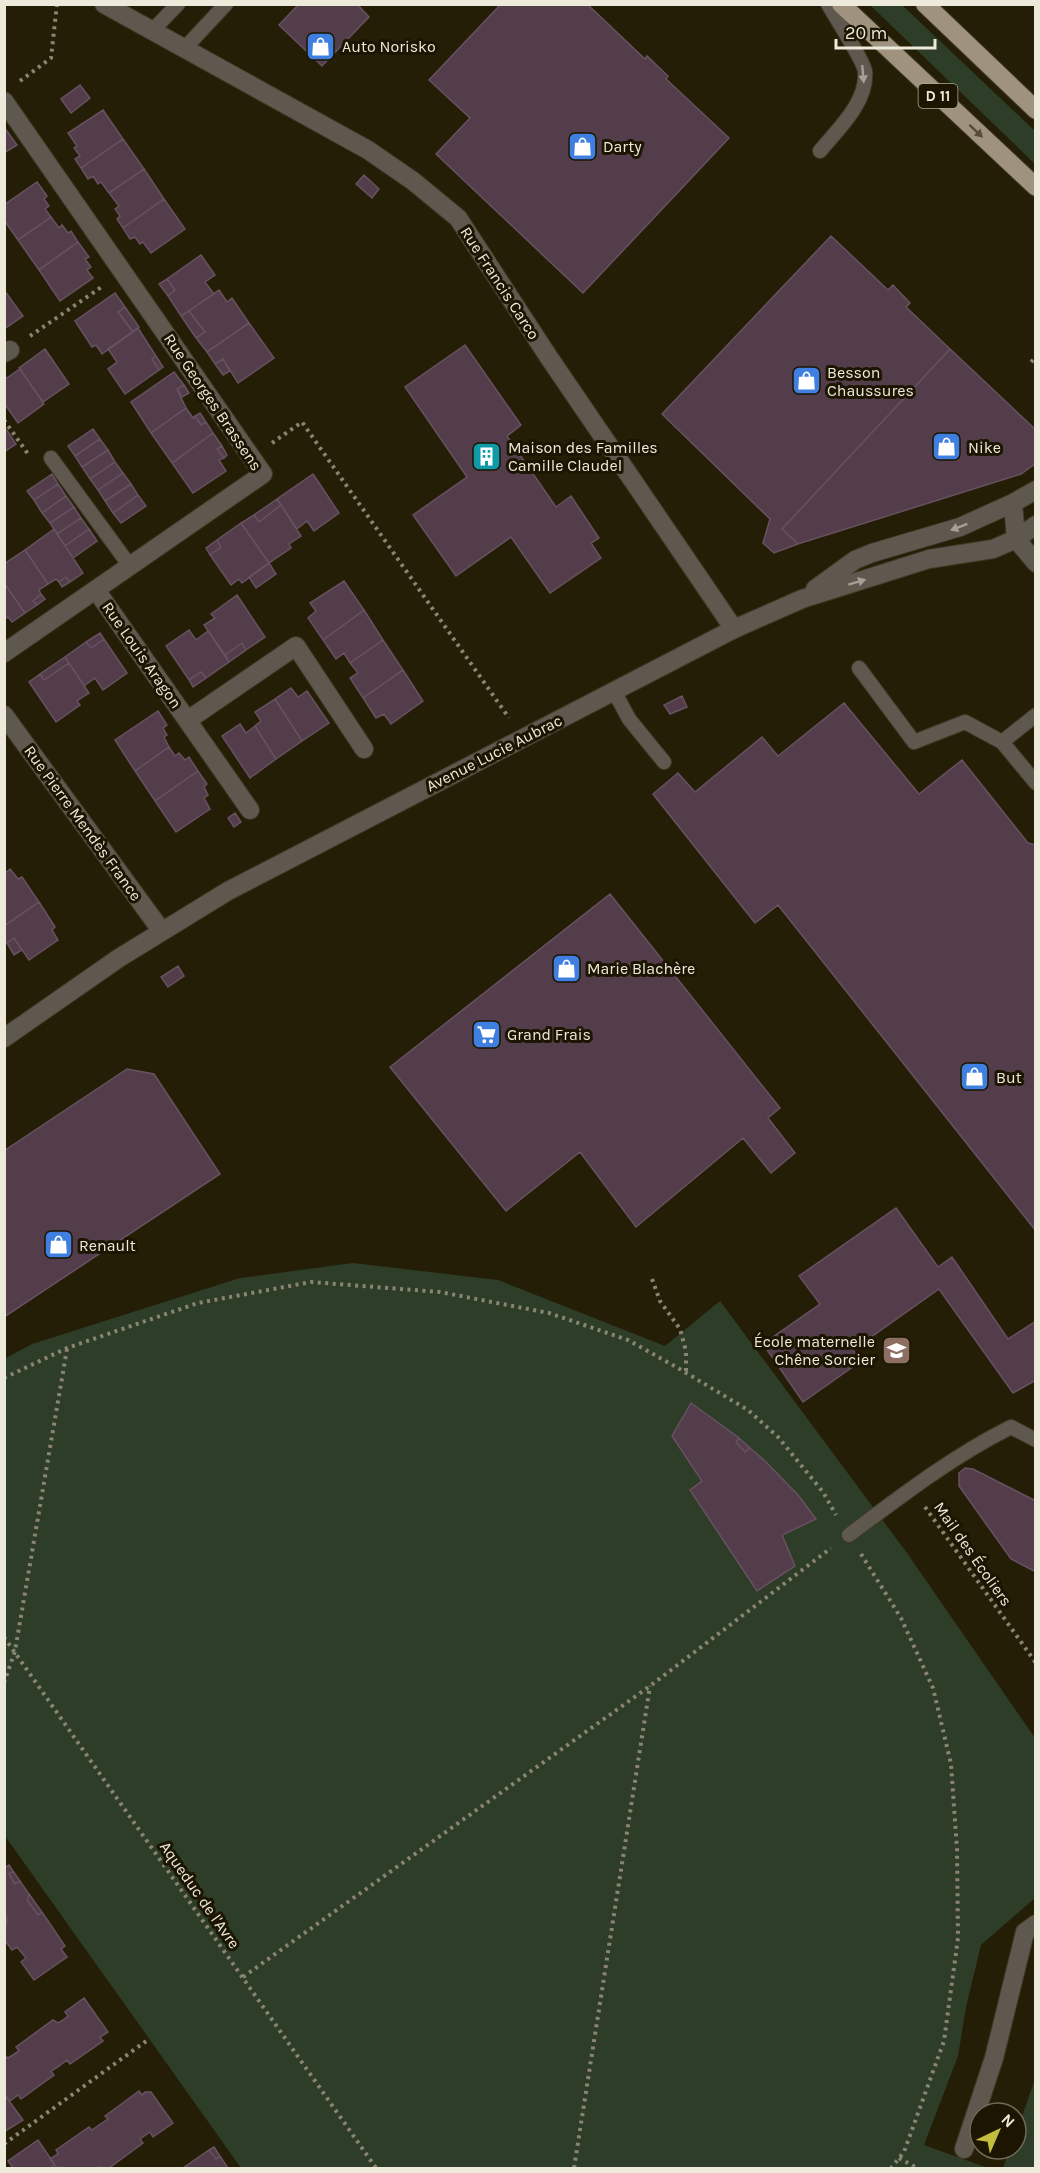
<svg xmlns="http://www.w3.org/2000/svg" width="1040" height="2173" font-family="Karla,sans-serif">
  <rect width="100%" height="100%" fill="#241e07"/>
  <path fill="#2d3d27" d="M870 5H902L1035 131V164Z
    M353 1263 498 1280 665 1346 720 1301 907 1553 1035 1738V1898L981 1945 966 2007 958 2056 924 2145 988 2168H241L5 1836 4 1359 32 1344 240 1278Z
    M1035 2079V2168H1003L1010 2149H1016V2134Z"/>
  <path fill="#533d4b" stroke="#685160" stroke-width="1.5" d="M299 4H357L369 17 322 66 279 25Z
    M501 4H587L645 59 647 56 668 76 666 79 729 138 583 293 436 154 470 118 429 80Z
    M80 85 90 98 71 113 61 99Z
    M103 110 123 139 81 168 75 159 80 156 74 148 77 146 68 133Z
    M4 127 17 145 4 153Z
    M123 139 144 169 109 193 101 182 98 184 93 176 88 179 81 168Z
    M144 169 164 199 123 228 117 219 120 216 115 209 119 206 109 193Z
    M364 175 379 189 372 198 356 184Z
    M37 182 47 196 44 199 49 206 45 209 51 217 18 240 4 220V205Z
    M164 199 185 229 151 253 143 242 140 244 135 237 130 239 123 228Z
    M51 217 59 228 62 225 68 233 71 231 78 242 39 270 18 240Z
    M831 236 888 290 893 285 910 303 906 307 950 349 782 529 798 544 774 553 763 543 770 519 662 414Z
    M78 242 89 257 85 259 91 267 87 270 93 278 60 301 39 270Z
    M201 255 215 275 205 282 214 294 181 316 168 296 175 290 167 279Z
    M167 279 175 290 168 296 159 284Z
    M4 290 23 316 4 329Z
    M219 290 227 302 232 298 249 323 207 352 196 338 205 332 189 311Z
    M115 293 125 307 118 312 133 332 102 354 96 345 92 347 75 321Z
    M125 307 139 327 133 332 118 312Z
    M189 311 205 332 196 338 181 316Z
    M249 323 274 358 238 383 223 359 215 364 207 352Z
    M138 328 156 356 152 359 159 370 125 394 108 369 117 362 108 349Z
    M465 345 521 425 507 436 556 507 571 496 599 538 591 543 601 558 550 593 511 537 456 576 413 515 467 477 405 387Z
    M45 349 69 384 43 402 19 368Z
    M950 349 1036 430V463L1021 474 798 544 782 529Z
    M156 356 163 367 159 370 152 359Z
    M223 359 230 371 223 375 215 364Z
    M20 369 44 404 18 423 4 403V380Z
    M174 372 184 385 177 389 186 408 151 433 131 402Z
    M184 385 189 393 182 397 177 389Z
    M186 408 193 418 195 416 201 425 206 422 213 433 172 463 151 433Z
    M200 413 206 422 201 425 195 416Z
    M4 426 16 444 4 452Z
    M93 429 100 439 75 456 68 446Z
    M213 433 222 446 217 449 224 458 219 460 226 471 193 493 172 463Z
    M100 439 108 450 82 467 75 456Z
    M222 446 227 455 224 458 217 449Z
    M108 450 115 462 90 479 82 467Z
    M115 462 123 473 98 490 90 479Z
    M123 473 131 484 105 501 98 490Z
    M52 474 58 484 34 500 27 491Z
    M313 474 339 513 314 531 307 521 297 529 277 499Z
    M58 484 66 496 42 513 34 500Z
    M131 484 138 495 113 513 105 501Z
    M138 495 146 506 121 523 113 513Z
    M66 496 74 507 50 523 42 513Z
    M277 499 281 505 259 522 254 515Z
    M281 505 301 536 289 544 291 548 269 563 241 523 254 515 259 522Z
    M74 507 81 518 57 534 50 523Z
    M81 518 89 529 65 546 57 534Z
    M241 523 269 563 242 583 239 579 231 585 210 555 221 547 217 540Z
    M54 529 83 573 70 582 66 577 59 582 56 579 48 584 25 550Z
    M89 529 97 541 73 558 65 546Z
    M217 540 221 547 210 555 206 548Z
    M25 550 48 584 39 590 41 594 33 601 37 605 25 613 4 583V564Z
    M269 563 276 574 256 588 249 577Z
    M66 577 70 582 62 587 59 582Z
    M344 581 364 610 323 640 308 618 316 611 310 603Z
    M4 583 25 613 12 622 8 617 4 620Z
    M41 594 45 599 37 605 33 601Z
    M237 595 265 637 246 650 242 643 225 655 204 625 215 618 211 614Z
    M364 610 383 640 350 663 344 653 336 659 323 640Z
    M189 630 196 640 208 631 229 662 206 678 201 672 189 680 166 646Z
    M100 633 104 639 91 648 86 642Z
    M104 639 127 673 103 690 95 678 84 686 65 657 86 642 91 648Z
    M383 640 403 670 363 698 350 678 358 673 350 663Z
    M242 643 246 650 229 662 225 655Z
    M65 657 69 663 44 680 40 674Z
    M69 663 89 693 77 701 80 705 56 722 29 682 40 674 44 680Z
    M403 670 423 701 391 724 384 714 376 718 363 698Z
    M201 672 206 678 193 687 189 680Z
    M291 688 298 697 307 691 329 723 302 741 275 699Z
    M682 696 687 707 670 714 664 705Z
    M275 699 302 741 276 759 255 726 261 721 255 712Z
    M844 703 919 794 962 760 1028 843 1036 845V1231L778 905 755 923 653 794 678 773 695 792 762 737 778 756Z
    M158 711 167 725 163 728 167 735 164 737 169 747 135 771 115 740Z
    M240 724 246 733 255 726 276 759 250 778 222 736Z
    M169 747 175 756 179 753 185 760 189 757 198 771 155 801 135 771Z
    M198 771 207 784 204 787 208 795 204 798 210 809 176 832 155 801Z
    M235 813 241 822 234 827 228 818Z
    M10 869 18 879 22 877 39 902 4 926V874Z
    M610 894 780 1108 768 1118 795 1153 771 1173 743 1138 636 1227 580 1152 506 1211 390 1067Z
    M39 902 55 927 52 930 58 940 29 960 14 938 7 943 4 940V926Z
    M14 938 22 950 14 955 7 943Z
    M178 966 184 976 168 987 161 977Z
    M127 1069 154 1074 220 1174 4 1317V1151Z
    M896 1208 938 1267 952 1257 1008 1339 1036 1321V1380L1013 1393 939 1289 853 1350 861 1361 803 1402 763 1344 820 1304 799 1276Z
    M691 1403 739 1438 736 1442 745 1452 750 1448 766 1462 798 1495 816 1519 782 1535 795 1566 757 1591 690 1490 702 1481 672 1436Z
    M739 1438 750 1448 745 1452 736 1442Z
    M965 1468 973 1469 1036 1501V1572L1011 1559 959 1486V1473Z
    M9 1865 13 1871 9 1874 15 1884 20 1881 29 1894 27 1900 38 1915 42 1912 65 1946 61 1949 67 1957 34 1980 21 1962 26 1958 17 1947 12 1950 4 1939 7 1919 4 1909V1868Z
    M13 1871 20 1881 15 1884 9 1874Z
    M29 1894 42 1912 38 1915 27 1900Z
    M84 1998 108 2032 100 2037 103 2041 70 2064 67 2060 58 2067 51 2071 54 2075 21 2099 18 2095 10 2101 4 2094V2055L8 2058 19 2051 16 2047 53 2020 58 2023 63 2020 68 2016 65 2012Z
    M139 2091 142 2095 145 2092H151L173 2123 153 2137 150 2132 140 2139 143 2143 109 2168H102L100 2167 98 2168H57L50 2159 58 2154 56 2150 89 2127 92 2130 99 2125 108 2119 105 2116Z
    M4 2094 23 2120 4 2132Z
    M38 2140 55 2165 51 2168H13L8 2161Z
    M214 2147 220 2156 216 2159 209 2150Z
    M209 2150 216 2159 220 2156 228 2168H183Z"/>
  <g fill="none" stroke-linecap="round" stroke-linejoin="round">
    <defs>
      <path id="lane" d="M152 31 178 4
        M184 49 226 4
        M820 151C838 129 868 102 865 71 863 59 835 17 828 4
        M51 458 130 566
        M859 668 914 742 965 722 1002 742 1036 783
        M614 691 629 719 664 762
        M1002 742 1036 715
        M849 1535C901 1496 953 1456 1011 1427L1036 1440"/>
      <path id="street" d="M104 4 368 150 413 181 458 218 548 356 734 629
        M4 101 263 474 4 653
        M4 353 10 350
        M1013 503 1016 539 1036 563
        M815 589 855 560 872 553 960 527 1013 503 1036 490
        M96 590 250 810
        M4 715 161 930
        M188 720 296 646 364 749
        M4 1038 119 958 228 891 734 629 802 599 929 559 993 549 1016 539 1036 525
        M964 2149 994 2058 1025 1932 1036 1924"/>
      <path id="primary" d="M841 4 1036 187
        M925 4 1036 110"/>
    </defs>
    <use href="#lane" stroke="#403a25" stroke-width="16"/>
    <use href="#street" stroke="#403a25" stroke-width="20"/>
    <use href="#primary" stroke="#403a25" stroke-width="20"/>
    <path stroke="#8a8572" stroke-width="4" stroke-dasharray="3 4.5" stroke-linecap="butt" d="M20 81 51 58 57 4
      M30 336 103 286
      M1031 362 1036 357
      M4 420 28 454
      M272 443 302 422 509 718
      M652 1279 660 1301 680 1329 686 1351V1373
      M4 1378 67 1348 198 1303 311 1282 440 1292 549 1313 628 1340 678 1368 748 1410 778 1437 823 1492 836 1515
      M925 1507 1036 1663
      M861 1554 901 1618 933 1688 951 1764 957 1849 958 1938 944 2041 904 2152 891 2168
      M4 1637 376 2168
      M4 1683 15 1651 67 1349
      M243 1977 650 1686 831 1548
      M4 2144 149 2039
      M899 2158 917 2168
      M574 2168 650 1686"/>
    <use href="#lane" stroke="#5e584f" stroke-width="14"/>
    <use href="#street" stroke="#5e584f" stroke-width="18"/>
    <use href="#primary" stroke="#9f927e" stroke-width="18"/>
  </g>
  <defs><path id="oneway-solid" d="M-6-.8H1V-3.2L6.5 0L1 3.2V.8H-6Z" transform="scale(1.5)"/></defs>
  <g fill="#a6a095">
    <use href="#oneway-solid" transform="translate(863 74) rotate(85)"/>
    <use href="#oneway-solid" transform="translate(959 527) rotate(159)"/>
    <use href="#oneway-solid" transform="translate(857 582) rotate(-17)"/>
  </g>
  <use fill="#564d39" href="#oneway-solid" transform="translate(976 131) rotate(43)"/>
  <defs>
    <symbol id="shop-square" viewBox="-11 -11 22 22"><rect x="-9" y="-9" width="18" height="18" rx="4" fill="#3f7fe0" stroke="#1b1501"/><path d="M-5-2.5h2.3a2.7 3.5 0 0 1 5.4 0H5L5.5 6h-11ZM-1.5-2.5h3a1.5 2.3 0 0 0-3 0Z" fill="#fff"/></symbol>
    <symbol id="building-square" viewBox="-11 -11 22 22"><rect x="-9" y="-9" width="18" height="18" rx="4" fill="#0f9aa8" stroke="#1b1501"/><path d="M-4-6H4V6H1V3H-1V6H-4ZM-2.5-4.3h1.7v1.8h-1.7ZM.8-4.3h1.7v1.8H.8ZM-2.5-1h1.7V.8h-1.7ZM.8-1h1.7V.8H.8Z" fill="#fff"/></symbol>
    <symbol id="supermarket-square" viewBox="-11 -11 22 22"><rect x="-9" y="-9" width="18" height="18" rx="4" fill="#3f7fe0" stroke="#1b1501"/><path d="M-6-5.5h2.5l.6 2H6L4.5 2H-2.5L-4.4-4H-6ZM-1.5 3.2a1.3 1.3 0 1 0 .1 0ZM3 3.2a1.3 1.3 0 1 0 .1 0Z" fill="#fff"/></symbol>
    <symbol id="school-square" viewBox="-11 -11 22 22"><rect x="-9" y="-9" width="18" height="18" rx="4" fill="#8d6e63" stroke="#1b1501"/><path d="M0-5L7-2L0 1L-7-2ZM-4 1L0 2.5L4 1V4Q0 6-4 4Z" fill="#fff"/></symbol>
  </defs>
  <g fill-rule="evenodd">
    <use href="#shop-square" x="304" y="30" width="33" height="33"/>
    <use href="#shop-square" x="566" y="130" width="33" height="33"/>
    <use href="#shop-square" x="790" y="364" width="33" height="33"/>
    <use href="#shop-square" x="930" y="430" width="33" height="33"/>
    <use href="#building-square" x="470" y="440" width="33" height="33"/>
    <use href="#shop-square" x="550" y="952" width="33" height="33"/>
    <use href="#supermarket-square" x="470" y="1018" width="33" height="33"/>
    <use href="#shop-square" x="958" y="1060" width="33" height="33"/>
    <use href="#shop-square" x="42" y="1228" width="33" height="33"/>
    <use href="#school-square" x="880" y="1334" width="33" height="33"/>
  </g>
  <g text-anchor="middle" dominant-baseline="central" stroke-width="6" stroke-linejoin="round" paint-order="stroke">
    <rect fill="#1b1501" stroke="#aea99a" stroke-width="1.5" x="918.5" y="84" width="39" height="24" rx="4.5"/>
    <g font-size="15" font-weight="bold" fill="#ede9db">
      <text x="938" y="96">D 11</text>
    </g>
    <g font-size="16" fill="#ede9db" stroke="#1b1501" text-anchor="start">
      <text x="342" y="46">Auto Norisko</text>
      <text x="603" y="146">Darty</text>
      <text x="827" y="372">Besson<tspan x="827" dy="18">Chaussures</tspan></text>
      <text x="508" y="447">Maison des Familles<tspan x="508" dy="18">Camille Claudel</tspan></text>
      <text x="968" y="447">Nike</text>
      <text x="587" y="968">Marie Blachère</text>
      <text x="507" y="1034">Grand Frais</text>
      <text x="996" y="1077">But</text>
      <text x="79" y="1245">Renault</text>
      <text x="875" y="1341" text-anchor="end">École maternelle<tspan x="875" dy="18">Chêne Sorcier</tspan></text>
    </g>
    <g font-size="16" fill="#ede9db" stroke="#1b1501">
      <text transform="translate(500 283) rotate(57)">Rue Francis Carco</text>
      <text transform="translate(213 402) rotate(56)">Rue Georges Brassens</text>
      <text transform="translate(142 655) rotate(55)">Rue Louis Aragon</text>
      <text transform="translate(494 753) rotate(-27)">Avenue Lucie Aubrac</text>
      <text transform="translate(83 823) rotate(54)">Rue Pierre Mendès France</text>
      <text transform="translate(973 1554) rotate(55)">Mail des Écoliers</text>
      <text transform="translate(200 1895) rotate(55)">Aqueduc de l'Avre</text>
    </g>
  </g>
  <rect width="1040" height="2173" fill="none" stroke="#ede9db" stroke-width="12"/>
  <g transform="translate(998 2131) rotate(44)"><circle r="28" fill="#1b1501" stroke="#6f6a58" stroke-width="1.5"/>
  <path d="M0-4.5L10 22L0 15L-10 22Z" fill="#c2bd3f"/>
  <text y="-9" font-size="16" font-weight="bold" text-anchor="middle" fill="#ede9db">N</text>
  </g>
  <path d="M836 39v9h99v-9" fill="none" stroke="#ede9db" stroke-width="3"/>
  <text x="845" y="39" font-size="18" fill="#ede9db" stroke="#1b1501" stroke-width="4.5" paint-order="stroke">20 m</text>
</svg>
